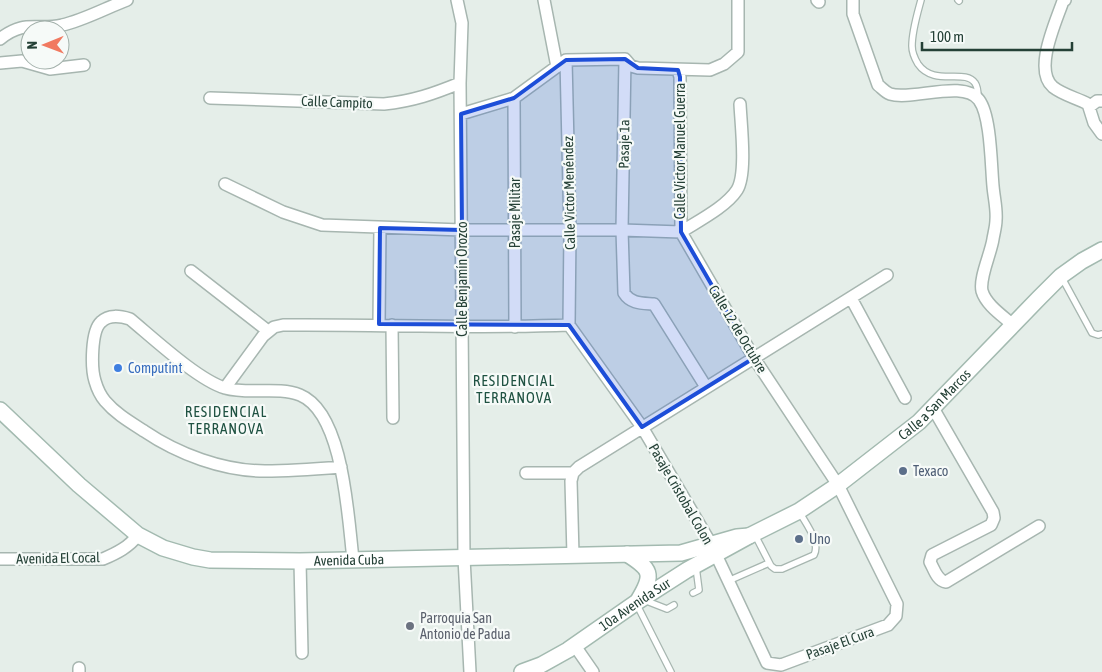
<svg xmlns="http://www.w3.org/2000/svg" width="1102" height="672" font-family="'Asap Condensed',sans-serif">
  <rect width="100%" height="100%" fill="#e5eee9"/>
  <g fill="none" stroke-linecap="round" stroke-linejoin="round">
    <defs>
      <path id="lane" d="M921 0C917 15 912 31 912 46 912 53 915 59 918 64 934 87 965 68 975 83 978 87 978 93 978 98
        M958 0 959 1
        M1061 276 1092 333 1098 335 1102 334
        M755 535 771 566 775 569H782L814 555C821 542 805 523 799 511
        M728 581 769 563
        M693 593 699 590 696 567
        M644 600 667 609 674 605
        M637 605 671 672"/>
      <path id="street" d="M457 0 462 23 460 83 464 558 470 672
        M544 0 557 67
        M817 0 819 2
        M853 0V14L878 85C882 88 885 92 890 94 912 101 964 79 979 100 991 116 991 165 993 186 994 198 997 209 996 220 996 226 994 233 993 239 991 253 979 278 982 291 986 305 1003 316 1013 325
        M1065 0 1063 1C1056 22 1033 70 1053 87 1063 95 1077 98 1088 104L1094 123 1102 134
        M0 39C25 19 36 31 62 25 82 21 108 7 127 0
        M625 59 622 230 624 293C631 304 642 303 654 304L706 387
        M566 60 570 231 569 325
        M0 63 22 61 50 69 84 65
        M210 98 384 104C413 101 433 94 460 83
        M514 98 515 327
        M1089 107 1097 101H1102
        M461 114 514 98 566 60 625 59 631 66 638 68 710 70 724 64 738 52V0
        M225 184 283 212 322 225 462 230H622L681 232
        M681 232C698 221 726 207 737 190 747 174 741 125 740 104
        M191 271 268 331
        M851 298 905 398
        M379 324 380 228
        M392 325 393 418
        M569 325 642 427 711 544 767 663 781 665 888 625 896 616 897 604 838 485 754 358 681 232 680 77 678 70
        M225 388 263 336 274 327 283 325C378 324 474 329 569 325
        M933 408 993 512 994 518 991 525 932 555 930 562C934 569 937 581 946 582L1039 526
        M341 467C316 469 290 471 265 471 223 471 178 454 144 431 130 422 116 414 105 401 100 395 97 388 95 381 91 368 91 331 101 322 109 314 120 316 130 319 153 338 198 380 225 388 249 395 277 386 300 395 344 413 348 519 353 559
        M526 473H573
        M573 555 571 481 573 473 579 467 887 275
        M0 559H103C117 553 129 547 138 535
        M300 561 302 653
        M575 646 593 672
        M79 668V672"/>
      <g id="secondary">
        <path id="s1" d="M0 410 79 485 138 535 163 548 193 557 210 560 300 561 681 553 737 537 749 536"/>
        <path d="M627 554C651 569 654 574 639 599"/>
        <path id="s2" d="M522 672 541 665 568 650 637 602 687 570 749 536 799 511 838 485 919 422 1039 298 1061 276 1082 261 1102 250"/>
      </g>
    </defs>
    <use href="#lane" stroke="#a7b6b0" stroke-width="8"/>
    <use href="#street" stroke="#a7b6b0" stroke-width="14"/>
    <use href="#secondary" stroke="#a3bab0" stroke-width="18"/>
    <use href="#lane" stroke="#fff" stroke-width="5.5"/>
    <use href="#street" stroke="#fff" stroke-width="11"/>
    <use href="#secondary" stroke="#fff" stroke-width="15"/>
  </g>
  <path fill="#1d4ed8" fill-opacity="0.2" stroke="#1d4ed8" stroke-width="4" stroke-linejoin="round" d="M625 59 638 68 678 70 680 77 681 232 754 358 642 427 569 325 379 324 380 228 462 230 461 114 514 98 566 60Z"/>
  <circle fill="#3f7fe0" stroke="#f6faf8" stroke-width="2" cx="118" cy="368" r="5"/>
  <g fill="#5c6f8a" stroke="#f6faf8" stroke-width="2">
    <circle cx="903" cy="471" r="5"/>
    <circle cx="799" cy="539" r="5"/>
  </g>
  <circle fill="#6b7280" stroke="#f6faf8" stroke-width="2" cx="410" cy="626" r="5"/>
  <g text-anchor="middle" dominant-baseline="central" stroke-width="4.5" stroke-linejoin="round" paint-order="stroke">
    <g font-size="14" fill="#244036" stroke="#f6faf8">
      <text transform="translate(337 102) rotate(2)">Calle Campito</text>
      <text transform="translate(624 144) rotate(-89)">Pasaje 1a</text>
      <text transform="translate(680 151) rotate(-90)">Calle Victor Manuel Guerra</text>
      <text transform="translate(569 193) rotate(-91)">Calle Victor Menéndez</text>
      <text transform="translate(515 213) rotate(-90)">Pasaje Militar</text>
      <text transform="translate(462 279) rotate(-90)">Calle Benjamín Orozco</text>
      <text transform="translate(738 329) rotate(59)">Calle 12 de Octubre</text>
      <text stroke="none"><textPath href="#s2" startOffset="494">Calle a San Marcos</textPath></text>
      <text transform="translate(681 494) rotate(60)">Pasaje Cristobal Colon</text>
      <text transform="translate(58 558) rotate(-1)">Avenida El Cocal</text>
      <text stroke="none"><textPath href="#s1" startOffset="402">Avenida Cuba</textPath></text>
      <text stroke="none"><textPath href="#s2" startOffset="132">10a Avenida Sur</textPath></text>
      <text transform="translate(840 643) rotate(-20)">Pasaje El Cura</text>
    </g>
    <g font-size="14" fill="#366cbe" stroke="#f6faf8" text-anchor="start">
      <text x="128" y="368">Computint</text>
    </g>
    <g font-size="14" fill="#4e5e75" stroke="#f6faf8" text-anchor="start">
      <text x="913" y="471">Texaco</text>
      <text x="809" y="539">Uno</text>
    </g>
    <g font-size="14" fill="#5b616d" stroke="#f6faf8" text-anchor="start">
      <text x="420" y="618">Parroquia San<tspan x="420" dy="16">Antonio de Padua</tspan></text>
    </g>
    <g font-size="15" letter-spacing="1" fill="#1f5242" stroke="#f6faf8">
      <text x="514" y="380">RESIDENCIAL<tspan x="514" dy="17">TERRANOVA</tspan></text>
      <text x="226" y="411">RESIDENCIAL<tspan x="226" dy="17">TERRANOVA</tspan></text>
    </g>
  </g>
  <g transform="translate(45 45) rotate(269)"><circle r="24" fill="#f6faf8" stroke="#a2b0aa"/>
  <path d="M0-4L9 19L0 12L-9 19Z" fill="#f17960"/>
  <text y="-8" font-size="14" font-weight="bold" text-anchor="middle" fill="#244036">N</text>
  </g>
  <path d="M922 42v8h150v-8" fill="none" stroke="#244036" stroke-width="2.5"/>
  <text x="930" y="42" font-size="15" fill="#244036" stroke="#f6faf8" stroke-width="4" paint-order="stroke">100 m</text>
</svg>
